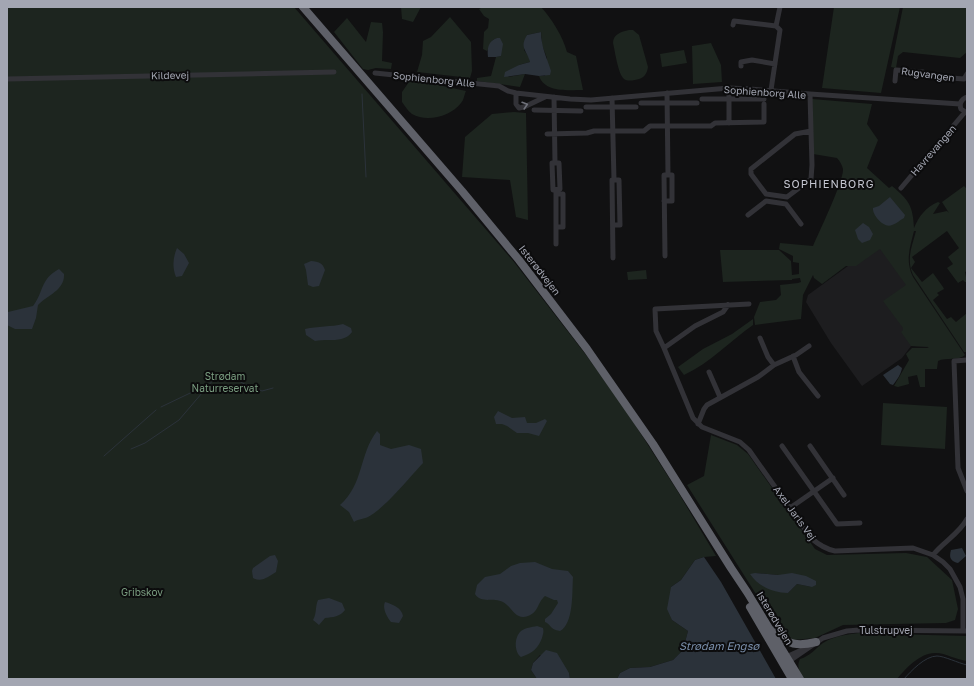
<svg xmlns="http://www.w3.org/2000/svg" width="974" height="686" font-family="'Golos Text',sans-serif">
  <rect width="100%" height="100%" fill="#111112"/>
  <path fill="#1d1d1f" d="M880 247 907 284 938 347 911 346 902 358 862 386 831 343 806 302 808 295 848 266 861 260Z"/>
  <path fill="#1d251f" fill-rule="evenodd" d="M7 7H294L514 262 586 355 625 409 678 492 716 556 704 557 695 560 681 580 671 587 672 620 688 631 683 650 673 660 650 667 630 668 620 673 617 679H570L569 673 540 655 533 663 531 670 537 679H7Z
    M401 7H421L413 22 402 19Z
    M483 7H541C552 19 563 37 567 52L576 56 583 90C568 90 545 93 539 76H545L547 58 542 45 541 32 527 35 524 50 529 57 530 62 519 65 508 77 525 74 520 87 477 81V78L491 76 496 57 501 56 497 38 493 40 487 51 483 49 484 32 488 28 489 19 484 16 479 9Z
    M834 7H900L881 93 822 88Z
    M903 7H967V52L960 58 903 52 898 56 896 68 891 67Z
    M450 17 471 42 472 71 470 78 417 72 422 55 423 41 431 37Z
    M347 18 366 42 371 22 382 23 383 32 382 61 392 63 391 69 376 68 368 70 363 69 334 32Z
    M629 30H633L639 35 648 67C647 73 645 77 639 79 635 80 628 82 624 79 618 74 615 51 613 43 613 34 621 32 629 30Z
    M711 43 721 65 722 82 693 84 692 46Z
    M684 50 687 63 662 67 660 54Z
    M411 79 466 91C464 95 464 100 461 103 451 116 427 123 412 114 408 111 405 106 402 102V92Z
    M812 99 872 104 867 124 878 140 867 168 889 188 892 186C909 200 913 206 914 228 919 216 926 207 938 202L940 203 933 214 947 211 949 213 942 202 964 186 967 189V271L965 272 967 282H965L963 280 958 283 947 268 953 264 948 257 959 248 947 231 912 257 915 262 911 268 922 282 933 273 943 287 944 289 937 293 939 295 933 300 947 319 951 317 956 322 967 313V352H964L913 275C906 259 912 246 916 231H914C910 247 905 261 913 277L965 355C959 361 946 357 938 361L937 369H925V387H920L917 375 908 377 909 384 898 387 894 386 909 360 906 354 912 348H927L929 347 911 346 901 332 903 330V328L883 301 906 285 880 249 856 266H846L822 284 814 278 813 275 803 295 801 319 755 325 754 317 760 302 776 300 781 295 780 285 798 283 801 282 800 278 792 279V280L723 282 720 250H779L791 261 792 275 799 274V263L793 262V256L779 249 780 243 813 246C819 232 844 180 843 169 842 165 840 161 837 158L813 154Z
    M514 112 526 113 528 220 516 217 510 180 462 177 465 137 492 114Z
    M646 270 647 279 628 280 627 272Z
    M753 319V325C730 341 710 363 684 375L678 367 703 349 732 334Z
    M883 403 947 407 945 449 881 445Z
    M711 435 737 445 748 454 815 549 827 555 906 553 927 557 952 580 958 609 955 620 946 623 843 625 815 638 793 640 773 621 687 485 704 476ZM755 573 778 575 812 587 797 584 788 593Z
    M866 632 889 634 967 636V661C957 660 945 653 936 653 921 652 906 668 897 679H803C800 672 796 667 800 659 810 656 815 649 823 643 835 635 852 634 866 632Z"/>
  <path fill="#2b323a" d="M541 32C541 47 547 58 551 71L550 75 539 76 525 74 504 77 505 72 519 65 530 62C527 50 519 48 527 35Z
    M497 38H500L503 44 501 56 496 57H488C487 49 488 41 497 38Z
    M890 197 905 215 904 218C900 220 896 224 892 225 884 229 872 215 873 208L879 206Z
    M863 223 869 227 873 234 870 240 862 243 858 239 855 230Z
    M177 248 184 254 189 263 182 276 176 277C172 267 173 257 177 248Z
    M311 261C319 262 322 262 325 270L319 286 313 287 308 285 306 270 304 264Z
    M59 269 64 274C65 290 48 295 38 305L36 318 32 329H15L7 325 8 312 33 306C44 292 40 279 59 269Z
    M343 324 351 328 352 332C343 344 328 338 315 341L306 335 305 329C318 326 331 327 343 324Z
    M898 365 902 368C901 374 897 380 893 385L890 384 883 375Z
    M498 411 512 418 525 417 527 423H536L545 419 547 421 539 436 528 433H517L507 426 502 424H496L494 417Z
    M377 431 380 434V445L391 449 409 445 421 449 423 463C410 477 384 509 368 517 363 519 358 519 354 522L349 512 340 505C364 484 359 454 377 431Z
    M962 548 966 556 958 563C950 561 949 557 951 550Z
    M275 555 278 561 276 572C269 576 262 583 253 578L252 571 253 568 270 556Z
    M704 557 721 582 776 679H617L620 673 630 668 650 667 673 660 683 650 688 631 672 620 667 609 671 587 681 580 695 560Z
    M535 562 552 569 568 571 573 577C572 591 574 624 560 631 549 629 552 625 545 622V619L551 614 558 603 557 600H554L545 596C537 603 539 612 528 616 516 621 512 607 503 602 494 597 481 604 475 594L477 585 485 577 500 574 511 566 520 563Z
    M755 573 778 575 792 573 806 576 816 581V585L812 587 797 584 788 593C773 593 758 586 750 574Z
    M329 598 342 603 345 610C340 617 333 617 325 618L319 625 313 620C317 613 315 607 318 600Z
    M385 602C392 604 402 608 403 616L399 623 391 622C387 617 382 608 385 602Z
    M537 626 543 628C544 632 543 634 542 638 538 649 532 653 521 657 514 652 514 637 521 631 525 628 532 627 537 626Z
    M546 650 557 653 569 673 570 679H537L531 670 533 663Z"/>
  <g fill="none" stroke-linecap="round" stroke-linejoin="round">
    <path stroke="#2b323a" stroke-width="1" d="M362 94 366 177
      M220 377 239 381 248 386
      M255 388 262 391 273 388
      M161 407 209 384
      M131 449 145 443 179 420 214 379
      M104 456 156 410
      M904 679C911 671 925 656 937 656 944 656 958 663 967 665"/>
    <path stroke="#323237" stroke-width="5" d="M733 25 734 21 776 26
      M741 66V62L752 60 775 64
      M375 73 499 86 508 91 516 93 570 99 591 100 729 88 750 89 810 94 960 104
      M7 79 334 72
      M895 81 896 70 923 72 926 76 964 79 967 74
      M729 88V123
      M771 90 780 30 776 26 780 7
      M516 93V104L519 108 524 107 545 97
      M810 94 811 131 795 134 751 169V174L766 194 787 197 811 179 812 165 811 131
      M554 97 555 163H552L553 190 560 189 559 163H555
      M967 97C961 99 959 104 961 109L967 113
      M612 98 614 180H612L613 258
      M702 99H764
      M641 103H697
      M586 107H636
      M534 110 581 111
      M547 134 587 133 594 131H644L650 126H711L715 123 764 122V104
      M901 188 965 112
      M664 201H672V175H668
      M748 215 766 201 786 204 801 224
      M613 225H620L619 180H614
      M556 227H563V194H556
      M556 244V190
      M665 256 664 175H668L667 93
      M749 304 655 309 656 331 664 348 693 418 702 427 740 442 749 450 811 538C819 545 825 549 835 551L913 548 933 555 943 562 950 569 960 587 963 599V631
      M760 338 768 357 774 365
      M664 348 695 326 723 312 728 305
      M793 356 799 372 818 396
      M967 360 954 361 958 468 967 491
      M709 372 720 397
      M698 424 704 409 707 405 758 377 774 365 796 355 809 346
      M782 446 837 524 860 523
      M810 446 844 495
      M790 508 833 478
      M933 555C943 542 959 534 967 519
      M786 657 806 648
      M788 662 823 638 847 631 859 630 967 631"/>
    <path stroke="#5e6068" stroke-width="8" d="M303 7 462 191 519 260 587 349 653 444 731 568 747 592 800 679
      M750 607 792 679
      M775 630C785 646 800 646 816 642"/>
  </g>
  <defs><path id="oneway-chevron" d="M-2-3.5L2.5 0L-2 3.5" fill="none" stroke-width="1.6" stroke-linecap="round" stroke-linejoin="round"/></defs>
  <use stroke="#70727b" href="#oneway-chevron" transform="translate(525 105) rotate(-17)"/>
  <g text-anchor="middle" dominant-baseline="central" stroke-width="4" stroke-linejoin="round" paint-order="stroke">
    <g font-size="10" fill="#a3a6b2" stroke="#0c0c0d">
      <text transform="translate(928 74) rotate(8)">Rugvangen</text>
      <text transform="translate(170 75) rotate(-1)">Kildevej</text>
      <text transform="translate(434 79) rotate(6)">Sophienborg Alle</text>
      <text transform="translate(765 92) rotate(4)">Sophienborg Alle</text>
      <text transform="translate(933 150) rotate(-49)">Havrevangen</text>
      <text transform="translate(540 270) rotate(52)">Isterødvejen</text>
      <text transform="translate(795 513) rotate(54)">Axel Jarls Vej</text>
      <text transform="translate(775 618) rotate(59)">Isterødvejen</text>
      <text x="886" y="630">Tulstrupvej</text>
    </g>
    <g font-size="10" fill="#7a9d80" stroke="#0c0c0d">
      <text x="225" y="376">Strødam<tspan x="225" dy="12">Naturreservat</tspan></text>
      <text x="142" y="592">Gribskov</text>
    </g>
    <g font-size="11" letter-spacing="1" fill="#c3c5cf" stroke="#0c0c0d">
      <text x="829" y="183">SOPHIENBORG</text>
    </g>
    <g font-size="11" font-style="italic" fill="#7b90ac" stroke="#0c0c0d">
      <text x="719" y="645">Strødam Engsø</text>
    </g>
  </g>
  <rect width="974" height="686" fill="none" stroke="#a3a6b2" stroke-width="16"/>
</svg>
